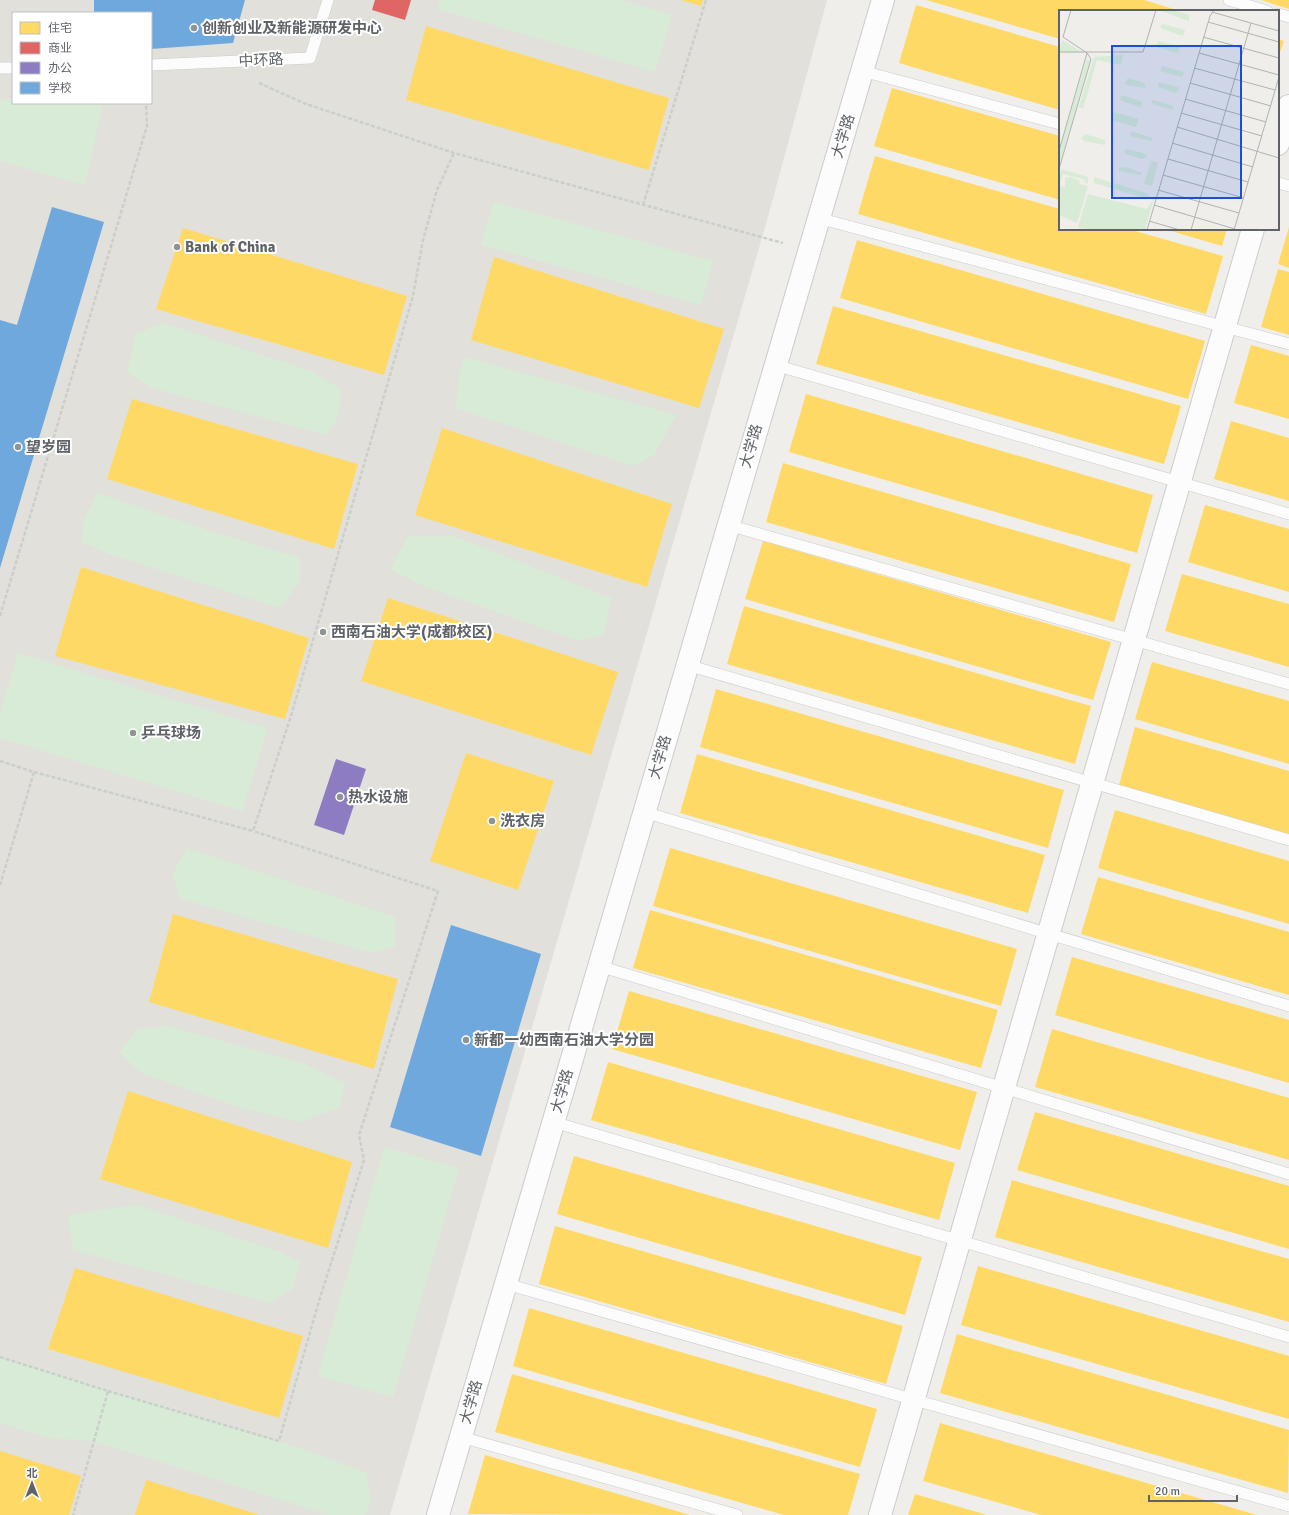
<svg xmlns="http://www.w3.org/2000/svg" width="1289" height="1515" font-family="Signika,'Noto Sans SC',sans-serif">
  <rect width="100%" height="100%" fill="#efeeea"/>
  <path fill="#e2e0da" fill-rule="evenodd" d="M0 0H827L766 224 390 1515H0ZM13 13H151V103H13Z"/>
  <path fill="#d8ebd6" d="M440 0H621L672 15 655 72 437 9Z
    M13 99V103H103L85 185 0 161V100Z
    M494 202 713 261 701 305 481 245Z
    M163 323 314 372 341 390 338 417 327 435 152 388 127 372 136 334Z
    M464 357 676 415 654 455 633 466 455 408 459 378Z
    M97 493 210 531 300 558V580L280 608 109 554 82 542 84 520Z
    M408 536H453L611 598 604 634 579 641 426 587 390 569Z
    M18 653 268 728 242 811 0 738V714Z
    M187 848 395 917V947L372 953 181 899 172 875Z
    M167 1026 303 1063 345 1083 339 1108 299 1122 241 1108 141 1073 119 1052 138 1029Z
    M384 1147 459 1168 393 1397 318 1376Z
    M137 1205 280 1252 300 1262 293 1288 270 1303 73 1250 68 1215Z
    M0 1357 279 1441 366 1472 371 1499 365 1515H329L93 1441 49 1438 0 1423Z"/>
  <path fill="#ffd966" d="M681 0H703L701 6Z
    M926 0H1144L1180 11H1060V39Z
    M1261 0H1289V9Z
    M916 5 1060 47V110L899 63Z
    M426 26 669 98 649 170 406 100Z
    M1278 39 1284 41 1278 58Z
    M892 88 1060 136V200L874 146Z
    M875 156 1060 209V229H1128L1223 256 1206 314 858 214Z
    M1289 227V268L1278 264Z
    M183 228 407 296 384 375 156 309Z
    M1164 229H1227L1222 246Z
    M857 240 1205 341 1188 399 840 298Z
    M494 257 724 329 699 408 471 340Z
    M1278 269 1289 272V335L1261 327Z
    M833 306 1181 406 1164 464 816 364Z
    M1251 345 1289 356V419L1234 403Z
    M806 394 1153 495 1137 553 789 452Z
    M132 399 358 464 334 549 107 479Z
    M1231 421 1289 438V501L1214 479Z
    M442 428 672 504 647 587 415 515Z
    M783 463 1131 564 1114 622 766 522Z
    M1205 505 1289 529V592L1188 562Z
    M763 541 1111 642 1093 700 745 599Z
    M81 567 309 638 285 719 55 656Z
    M1182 574 1289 604V667L1165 631Z
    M388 598 618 672 591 755 361 681Z
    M744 606 1091 706 1075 764 727 664Z
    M1152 662 1289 701V764L1135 719Z
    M716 689 1064 790 1048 848 700 747Z
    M1135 727 1289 771V834L1119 785Z
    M466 753 554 781 518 890 430 861Z
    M697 754 1045 855 1028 913 680 813Z
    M1115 810 1289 861V924L1098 868Z
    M670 848 1017 949 1001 1006 653 906Z
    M1098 877 1289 932V995L1081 934Z
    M650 910 998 1010 981 1068 633 968Z
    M173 914 398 979 374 1069 149 1002Z
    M1072 957 1289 1020V1083L1055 1015Z
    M629 991 977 1092 960 1150 612 1049Z
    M1052 1029 1289 1098V1160L1035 1087Z
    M608 1062 955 1163 939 1220 591 1120Z
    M128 1091 352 1162 328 1248 100 1179Z
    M1035 1112 1289 1186V1249L1017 1170Z
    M574 1156 922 1257 905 1315 557 1214Z
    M1012 1180 1289 1259V1322L995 1237Z
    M555 1226 903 1326 886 1384 539 1284Z
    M978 1266 1289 1356V1419L961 1325Z
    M75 1268 303 1336 279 1418 48 1349Z
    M529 1308 877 1409 860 1467 513 1366Z
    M957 1334 1289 1430 1288 1493 940 1393Z
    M512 1374 860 1474 848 1515H784L495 1432Z
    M940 1423 1257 1515H1041L923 1481Z
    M0 1451 81 1476 69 1515H0Z
    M485 1455 690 1515 468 1514Z
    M146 1480 260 1515H135Z
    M915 1494 987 1515H908Z"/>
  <path fill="#e06666" d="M375 0H411L405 20 372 10Z"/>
  <path fill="#8e7cc3" d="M336 759 366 769 344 835 314 825Z"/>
  <path fill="#6fa8dc" d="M94 0H245L233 43 151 49V13H94Z
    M52 207 104 222 0 568V320L17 325Z
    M451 925 541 954 481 1156 390 1127Z"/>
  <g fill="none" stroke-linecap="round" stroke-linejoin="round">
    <defs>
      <path id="service" d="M1229 0 1267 11
        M1278 14 1289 17
        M151 65 310 58 328 0
        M0 68H13
        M862 71 1060 124
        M1278 183 1289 186
        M818 218 1289 344
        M775 365 1289 514
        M728 525 1289 684
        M687 665 1289 840
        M644 812 1289 1006
        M599 966 1289 1174
        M553 1122 1289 1337
        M506 1284 1289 1506
        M461 1437 737 1515"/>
      <path id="minor" d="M1278 144 1289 106
        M438 1515 883 0
        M880 1515 1253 229"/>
    </defs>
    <use href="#service" stroke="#cbcccc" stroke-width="12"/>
    <use href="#minor" stroke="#cbcccc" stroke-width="24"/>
    <path stroke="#cacfcc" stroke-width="2.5" stroke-dasharray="4 2" stroke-linecap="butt" d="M259 83 306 104 454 153 783 243
      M643 205 706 0
      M0 616 147 126 146 103
      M0 761 34 772 0 885
      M34 772 253 831 291 716 413 296 423 240 437 190 454 153
      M0 1357 108 1391 73 1515
      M108 1391 279 1441 319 1301 364 1160 359 1135 438 891 253 831"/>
    <use href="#service" stroke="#fdfcfc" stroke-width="11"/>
    <use href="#minor" stroke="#fdfcfc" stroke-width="22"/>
  </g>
  <g fill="#919496" stroke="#fff" stroke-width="1.5">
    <circle cx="194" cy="28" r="4"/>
    <circle cx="177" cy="247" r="4"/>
    <circle cx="18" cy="447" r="4"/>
    <circle cx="323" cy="632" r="4"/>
    <circle cx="133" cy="733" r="4"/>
    <circle cx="340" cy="797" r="4"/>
    <circle cx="492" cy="821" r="4"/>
    <circle cx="466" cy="1040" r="4"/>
  </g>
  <g text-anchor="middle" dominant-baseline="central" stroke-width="4" stroke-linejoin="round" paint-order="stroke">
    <g font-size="15" font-weight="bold" fill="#5f6368" stroke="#fff" text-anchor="start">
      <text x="202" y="28">创新创业及新能源研发中心</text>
      <text x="185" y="247">Bank of China</text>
      <text x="26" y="447">望岁园</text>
      <text x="331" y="632">西南石油大学(成都校区)</text>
      <text x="141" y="733">乒乓球场</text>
      <text x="348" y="797">热水设施</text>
      <text x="500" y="821">洗衣房</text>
      <text x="474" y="1040">新都一幼西南石油大学分园</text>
    </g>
    <g font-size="15" fill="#5f6368" stroke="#fff">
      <text transform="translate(261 60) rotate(-3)">中环路</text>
      <text transform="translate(843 136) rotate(-73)">大学路</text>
      <text transform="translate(751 446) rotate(-74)">大学路</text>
      <text transform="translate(660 757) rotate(-74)">大学路</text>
      <text transform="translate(562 1091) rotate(-74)">大学路</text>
      <text transform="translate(471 1402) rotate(-74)">大学路</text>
    </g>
  </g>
  <g transform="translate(1059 10)">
    <rect width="220" height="220" fill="#efeeea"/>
    <path d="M114 0 130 5V11L102 1ZM104 14 126 20 125 24 123 26 104 19 101 17ZM3 30 25 43 0 42ZM99 31 121 37 119 43 97 37ZM64 45 62 55 38 50 24 99 20 97 35 47ZM27 50H31L0 157V142ZM103 56 125 62 123 67 101 61ZM69 68 85 73 87 78 68 75 66 73ZM100 72 121 78 117 83 99 77ZM63 85 83 92V94L81 97 61 90ZM94 90 114 96V100L96 95 92 93ZM55 102 80 109 77 117 52 110ZM72 121 93 128V131L71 126ZM26 124 46 130V135L25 131 22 128ZM67 139 84 143 88 145 87 147 83 149 67 144 65 142ZM92 151 99 153 93 176 85 174ZM67 157 83 163 82 165 60 161V158ZM2 159 29 167V174L24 169 4 164 0 176ZM13 167 21 171 20 174 29 176 18 213 0 205 1 176 6 177V168ZM35 167 90 184 89 189 35 173ZM29 184 88 199 95 188 86 220H26L19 217Z" fill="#d8ebd6"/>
    <path fill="none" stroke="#b1b2b2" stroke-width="1" d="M153 2 220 21M149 12 220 32M144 27 220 48M0 42H84L97 0M140 43 220 65M135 58 216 80M131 73 212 96M126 89 207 112M122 103 203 126M118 117 220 148M113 133 194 157M0 141 28 43M109 149 189 172M0 159 32 49 28 43 4 27 12 0M104 165 185 188M99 180 180 203M95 195 176 219M90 211 121 220M88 220 151 6 155 0M132 220 192 13M175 220 220 67"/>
    <path fill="#1d4ed8" fill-opacity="0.15" stroke="#1d4ed8" stroke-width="2" d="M53 36H182V188H53Z"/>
    <rect width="220" height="220" fill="none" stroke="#5f6368" stroke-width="2"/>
  </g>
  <rect x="12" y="12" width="140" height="92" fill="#ffffff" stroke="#bfc1c3"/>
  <rect x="20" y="22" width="20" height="12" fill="#ffd966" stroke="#bfc1c3"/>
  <text x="48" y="32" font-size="12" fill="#5f6368">住宅</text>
  <rect x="20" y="42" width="20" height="12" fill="#e06666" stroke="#bfc1c3"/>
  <text x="48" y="52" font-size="12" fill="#5f6368">商业</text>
  <rect x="20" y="62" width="20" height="12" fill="#8e7cc3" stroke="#bfc1c3"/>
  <text x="48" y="72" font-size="12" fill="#5f6368">办公</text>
  <rect x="20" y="82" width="20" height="12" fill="#6fa8dc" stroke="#bfc1c3"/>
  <text x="48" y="92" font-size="12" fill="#5f6368">学校</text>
  <g transform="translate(32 1483)" stroke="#ffffff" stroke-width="3" paint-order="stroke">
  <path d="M0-3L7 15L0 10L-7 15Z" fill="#5f6368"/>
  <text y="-6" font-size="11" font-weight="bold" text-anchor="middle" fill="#5f6368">北</text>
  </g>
  <path d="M1149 1495v6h88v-6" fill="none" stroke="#5f6368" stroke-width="2"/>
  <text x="1155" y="1495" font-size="12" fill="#5f6368" stroke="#ffffff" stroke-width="3" paint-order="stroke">20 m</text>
</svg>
